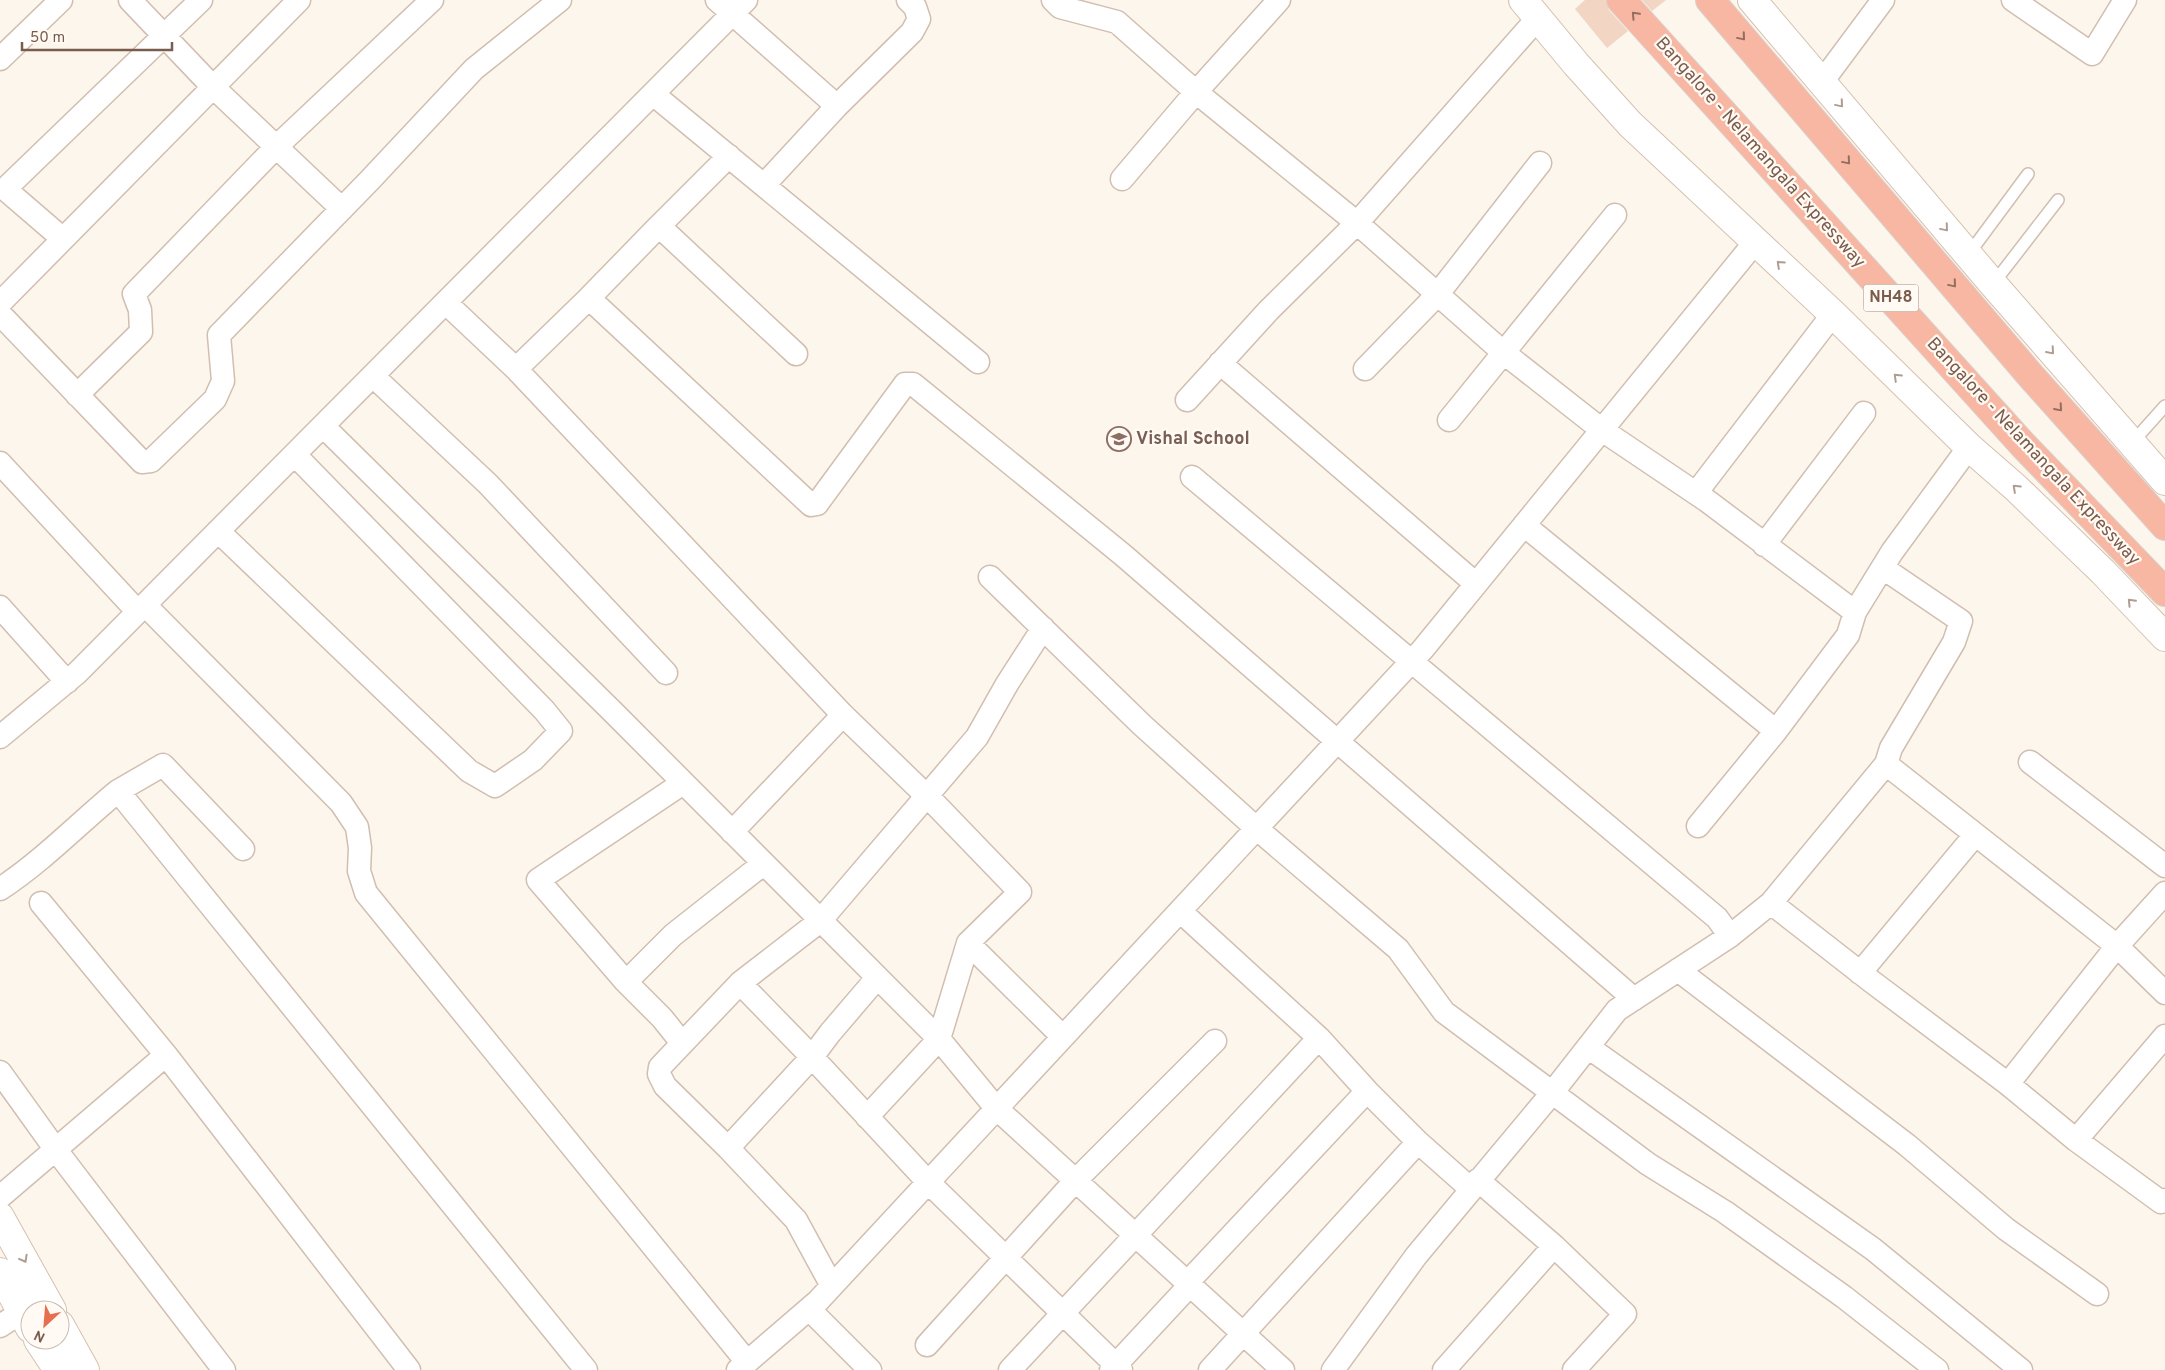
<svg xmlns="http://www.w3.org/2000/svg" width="2165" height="1370" font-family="Overpass,sans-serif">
  <rect width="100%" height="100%" fill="#fdf6ec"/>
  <path fill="#f3d5c3" d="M1585 0H1606L1609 10 1628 31 1607 48 1575 9Z
    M1642 0H1666L1652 11Z"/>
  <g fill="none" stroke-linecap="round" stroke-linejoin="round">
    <defs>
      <path id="lane" d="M1968 255 2028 174
        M1993 284 2058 200
        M2131 444 2165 406"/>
      <path id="street" d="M130 0 212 86 342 209
        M717 0 837 106
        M1053 0 1060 7 1117 22 1196 92 1357 223 1504 353 1602 430 1706 500 1855 612
        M2013 0 2092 54 2125 0
        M0 59 61 0
        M1822 82 1883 0
        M653 94 978 362
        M1122 179 1196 92 1279 0
        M764 185 837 106 912 32 919 19 915 7 908 0
        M659 226 729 156
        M63 239 5 189 201 0
        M586 301 659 226 796 354
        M0 303 299 0
        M446 303 516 369 586 301H592L811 505 817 504 905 384H913L1123 555 1634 999
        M0 314 142 462 151 461 215 399 223 381 219 335 369 181 474 69 560 0
        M1220 363 1476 584
        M516 369 843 715 936 805 1020 892 968 943 939 1039 867 1117
        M1365 369 1437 295 1540 163
        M373 376 488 484 666 673
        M77 395 141 332 140 310 134 294 276 147 432 0
        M1187 400 1269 310 1357 223 1537 19
        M1449 420 1615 215
        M323 426 613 712 939 1039 996 1108 1283 1370
        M0 463 138 612
        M1192 477 1717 918 1730 936
        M1696 493 1833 314
        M1524 525 1776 731
        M218 531 469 771 495 786 533 760 561 731 544 710 295 455
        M1764 545 1864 413
        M990 577 1142 725 1256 828 1398 949 1444 1012 1648 1164 1725 1212 1844 1297 1937 1370
        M145 605 341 803 357 827 360 848 359 871 366 893 747 1362
        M0 607 67 682
        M0 737 77 673 746 0
        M2030 762 2165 866
        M1886 764 2117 946 2165 993
        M1698 826 1776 731 1848 635 1855 612 1892 552 1969 447
        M732 832 843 715
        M243 849 163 765 118 791 586 1370
        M0 889C43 861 79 823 118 791
        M41 903 166 1055 409 1370
        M1771 903 1871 981 2008 1084 2076 1140 2161 1202 2165 1200
        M1180 911 1319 1038 1367 1091 1418 1142 1471 1189
        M968 943 1063 1037
        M1678 970 1907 1145 2006 1229 2097 1294
        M1860 973 1975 835
        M626 982 673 935 763 864
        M740 983 812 1057 928 1182 1121 1370
        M682 1043 662 1018 626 982 538 880 683 783
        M1588 1047 1873 1249 2021 1370
        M0 1072 56 1150 224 1370
        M2008 1084 2117 946 2165 893
        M2076 1140 2165 1036
        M728 1148 812 1057 830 1033 877 978
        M1478 1180 1554 1246 1625 1314 1574 1370
        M0 1197 166 1055
        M1187 1283 1367 1091
        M832 1286 796 1220 728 1148 665 1086 659 1074 660 1067 740 983 820 921 977 737 1007 684 1043 628
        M809 1309 870 1370
        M0 1326 20 1313
        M927 1345 1076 1180 1215 1041
        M738 1370 818 1301 1423 649 1756 241
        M1010 1370 1319 1038
        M1111 1370 1190 1285
        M1210 1370 1418 1142
        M1333 1370 1416 1256 1552 1093 1617 1010 1730 936 1771 903 1886 764 1891 748 1954 642 1961 621 1883 568
        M1444 1370 1554 1246"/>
      <path id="secondary" d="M1523 0 1576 64 1630 124 1833 314 1969 447 2016 488 2103 572 2165 637
        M1752 0 1993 284 2165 481
        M0 1217 52 1310
        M0 1272 30 1328
        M60 1325 85 1370
        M38 1340 58 1370"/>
      <path id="highway" d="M1621 0 2024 446 2165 592
        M1710 0 2030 375 2165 526"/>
    </defs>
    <use href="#lane" stroke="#d1beb0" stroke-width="14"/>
    <use href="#street" stroke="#d1beb0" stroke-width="25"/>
    <use href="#secondary" stroke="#d6c0b0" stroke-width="30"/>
    <use href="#highway" stroke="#dad1cd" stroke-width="30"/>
    <use href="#lane" stroke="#fff" stroke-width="11"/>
    <use href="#street" stroke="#fff" stroke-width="22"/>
    <use href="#secondary" stroke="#fff" stroke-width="28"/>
    <use href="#highway" stroke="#f7b7a3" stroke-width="28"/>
  </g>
  <defs><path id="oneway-chevron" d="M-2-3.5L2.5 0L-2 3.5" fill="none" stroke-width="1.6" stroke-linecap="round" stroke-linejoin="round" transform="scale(1.25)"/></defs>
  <g stroke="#936e5e">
    <use href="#oneway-chevron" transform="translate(1635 15) rotate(-133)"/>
    <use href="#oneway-chevron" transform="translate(1742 37) rotate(50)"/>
    <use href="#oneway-chevron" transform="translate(1847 161) rotate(50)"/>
    <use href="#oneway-chevron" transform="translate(1953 284) rotate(50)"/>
    <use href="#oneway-chevron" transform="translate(2059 408) rotate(49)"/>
  </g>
  <g stroke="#af9d94">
    <use href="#oneway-chevron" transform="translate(1840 104) rotate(50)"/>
    <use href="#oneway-chevron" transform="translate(1945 228) rotate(50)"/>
    <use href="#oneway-chevron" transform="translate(1780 264) rotate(-137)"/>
    <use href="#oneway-chevron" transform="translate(2051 351) rotate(49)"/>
    <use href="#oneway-chevron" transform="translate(1897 377) rotate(-136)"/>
    <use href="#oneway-chevron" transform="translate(2016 488) rotate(-137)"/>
    <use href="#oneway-chevron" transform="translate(2131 602) rotate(-134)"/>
    <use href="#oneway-chevron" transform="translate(24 1259) rotate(61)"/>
  </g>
  <defs>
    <symbol id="school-ring" viewBox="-11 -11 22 22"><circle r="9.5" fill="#fffaf3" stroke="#8d6e63" stroke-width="1.5"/><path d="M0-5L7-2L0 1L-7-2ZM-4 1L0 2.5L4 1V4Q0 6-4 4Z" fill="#8d6e63"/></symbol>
  </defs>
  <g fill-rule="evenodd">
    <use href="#school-ring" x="1105" y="425" width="28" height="28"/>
  </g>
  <g text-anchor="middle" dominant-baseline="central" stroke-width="4.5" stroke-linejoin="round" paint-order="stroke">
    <rect fill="#fffaf3" stroke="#a28b7f" stroke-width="1" x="1863.5" y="284.5" width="55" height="27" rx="4"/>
    <g font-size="16" font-weight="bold" fill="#7a5c4d">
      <text x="1891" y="298">NH48</text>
    </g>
    <g font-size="18" fill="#7a5c4d" stroke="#fffaf3">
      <text transform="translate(1760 153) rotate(48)">Bangalore - Nelamangala Expressway</text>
      <text transform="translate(2033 452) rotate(47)">Bangalore - Nelamangala Expressway</text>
    </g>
    <g font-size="18" font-weight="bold" fill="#785e54" stroke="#fffaf3" text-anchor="start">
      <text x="1136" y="439">Vishal School</text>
    </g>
  </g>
  <g transform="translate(45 1325) rotate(206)"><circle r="24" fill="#fffaf3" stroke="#cabbb1"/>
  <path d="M0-4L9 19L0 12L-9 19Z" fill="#e76f51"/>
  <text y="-8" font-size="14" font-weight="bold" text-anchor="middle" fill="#7a5c4d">N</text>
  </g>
  <path d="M22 42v8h150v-8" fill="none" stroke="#7a5c4d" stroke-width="2.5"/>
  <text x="30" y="42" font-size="15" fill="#7a5c4d" stroke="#fffaf3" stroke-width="4" paint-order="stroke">50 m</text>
</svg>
